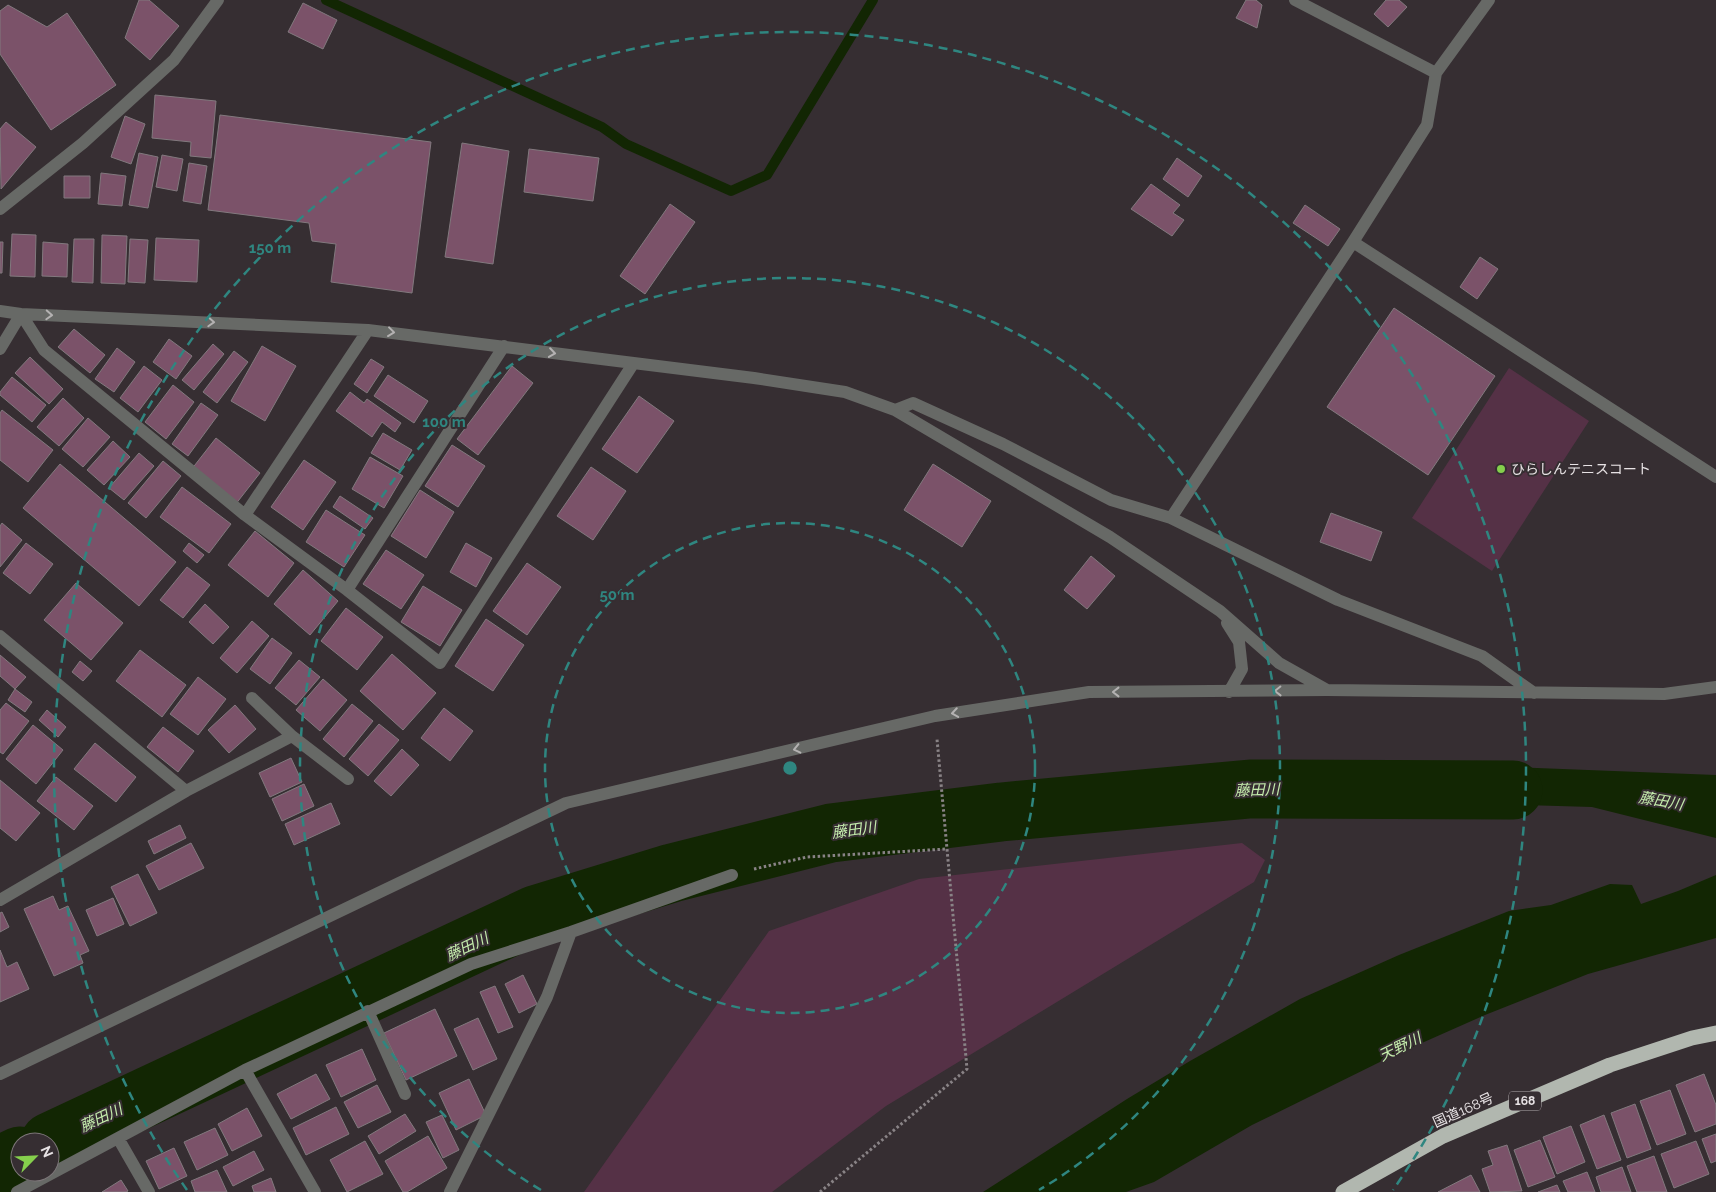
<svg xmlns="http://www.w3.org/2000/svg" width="1716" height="1192" font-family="Raleway,'Noto Sans JP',sans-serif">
  <rect width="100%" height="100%" fill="#362e32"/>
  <path fill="#553146" d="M1509 368 1589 421 1492 571 1412 518Z
    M1242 843 1265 860 1254 882 886 1106 772 1192H584L769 931 919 879Z"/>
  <path fill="#122603" d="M1436 764 1716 775V838L1592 807 1429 802Z
    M1716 875V938L1588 974 1485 1015 1388 1058 1252 1125 1154 1182 1126 1192H983L1127 1099 1190 1061 1300 999 1399 955 1509 911 1551 905 1610 884 1632 885 1641 904 1678 891Z"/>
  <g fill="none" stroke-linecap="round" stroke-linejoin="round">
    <path stroke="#122603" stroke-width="10" d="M326 0 602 127 626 144 731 191 767 175 873 0"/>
    <path stroke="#122603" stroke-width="59" d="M50 1142 535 915 672 873 831 833 1001 812 1250 789 1513 790
      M0 1165 20 1156"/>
  </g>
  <path fill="#7b5269" stroke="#82797e" d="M139 0H149L179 26 150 60 125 38Z
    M1246 0H1256L1262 5 1257 28 1236 18Z
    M1386 0H1399L1407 7 1388 27 1374 14Z
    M303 3 337 20 323 49 288 32Z
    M8 5 47 27 67 13 116 85 51 130 0 54V11Z
    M155 95 216 101 211 158 190 156 191 142 152 138Z
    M220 115 431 142 412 293 331 282 336 244 312 241 309 223 208 210Z
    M125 116 145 124 131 164 111 157Z
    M6 122 36 147 1 189 0 129Z
    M462 143 509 151 493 264 445 257Z
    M529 149 599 158 593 201 524 192Z
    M139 153 158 157 148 208 129 205Z
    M162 155 183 159 177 191 156 187Z
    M1177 158 1202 176 1188 197 1163 179Z
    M189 163 207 166 201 204 183 201Z
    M101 173 126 176 122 206 98 204Z
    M64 176H90V198H64Z
    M1151 184 1180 205 1173 213 1184 220 1172 236 1131 209Z
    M670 204 695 222 645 294 620 276Z
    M1305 205 1340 229 1328 246 1293 223Z
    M12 234 36 235 35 277 10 276Z
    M102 235 127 236 125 284 101 283Z
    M156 238 199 240 197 282 154 280Z
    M74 239H94L93 283 72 282Z
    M130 239 148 240 145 283 128 282Z
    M0 242H3L2 273H0Z
    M43 242 68 244 67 277 42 276Z
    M1480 257 1498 269 1477 299 1460 287Z
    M1394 308 1495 376 1428 475 1327 407Z
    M74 329 105 355 90 373 58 347Z
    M169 339 192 356 176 379 153 362Z
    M213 344 224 354 194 390 182 380Z
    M262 346 296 366 265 421 231 401Z
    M117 348 135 362 114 392 95 379Z
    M234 351 248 362 217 403 203 392Z
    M30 357 63 389 49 404 15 373Z
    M371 359 384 367 367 393 354 384Z
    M144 366 162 380 138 412 120 398Z
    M512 366 533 383 478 455 457 439Z
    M388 375 428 401 414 423 374 396Z
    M12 377 46 405 32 422 0 395V392Z
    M173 385 194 402 166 439 145 422Z
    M350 392 364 403 367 399 401 423 395 432 382 422 372 437 336 411Z
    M639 396 674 421 637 473 602 449Z
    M63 398 84 418 59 446 37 427Z
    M201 403 218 415 188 456 172 444Z
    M2 410 53 450 28 482 0 460V413Z
    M88 418 110 437 83 467 62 449Z
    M383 433 412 450 400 470 371 453Z
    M216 438 260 473 235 505 191 470Z
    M113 441 130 457 104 485 87 470Z
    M452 445 485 466 458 507 425 486Z
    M139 453 154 466 124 500 109 488Z
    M370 457 403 476 384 508 352 489Z
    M304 460 336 482 303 530 271 507Z
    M163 461 181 476 146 518 128 503Z
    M60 464 176 562 139 606 23 508Z
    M933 464 991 501 962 547 904 510Z
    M591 467 626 491 593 540 557 516Z
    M182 487 231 524 209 553 160 517Z
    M420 490 454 512 426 558 391 536Z
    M340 496 373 518 365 529 333 507Z
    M326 510 365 535 344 567 306 542Z
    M1331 513 1382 532 1371 561 1320 542Z
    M2 523 22 540 0 567V526Z
    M255 531 294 563 268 597 228 565Z
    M26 543 53 564 30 594 3 573Z
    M189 543 204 555 197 563 183 551Z
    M466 543 492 558 476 587 450 572Z
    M386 550 424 575 401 609 363 584Z
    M1091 556 1115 576 1087 609 1064 590Z
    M527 563 561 587 527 635 493 611Z
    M187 567 210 585 183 618 160 600Z
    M303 570 338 601 310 635 274 604Z
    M76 583 123 623 91 660 44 620Z
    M423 586 462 610 440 646 401 622Z
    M205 604 229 627 213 644 189 622Z
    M346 608 383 637 357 670 321 641Z
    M486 619 524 645 493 691 455 666Z
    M252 621 269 636 237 673 220 658Z
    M272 638 292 653 270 684 250 669Z
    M140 650 186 685 162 717 116 681Z
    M392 654 436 693 403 730 360 691Z
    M0 655 26 677 15 689 0 676Z
    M299 660 320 677 296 705 275 688Z
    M80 661 92 671 83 681 72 672Z
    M198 677 226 699 198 735 170 714Z
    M323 679 347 700 320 731 296 710Z
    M15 689 32 702 25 712 8 700Z
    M6 703 29 721 3 754 0 752V710Z
    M352 704 373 721 344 757 323 739Z
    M235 705 256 729 229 753 208 730Z
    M444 708 473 731 450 761 421 738Z
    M47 710 66 727 58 737 39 720Z
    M379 724 399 740 368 776 349 759Z
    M33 725 63 750 36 784 6 759Z
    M163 727 194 751 178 772 147 747Z
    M95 743 136 777 116 802 74 769Z
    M402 749 419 765 391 796 374 781Z
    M291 758 302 782 270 797 259 773Z
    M56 777 93 806 74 830 37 801Z
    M0 780 40 813 16 841 0 828Z
    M304 784 314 806 282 821 272 799Z
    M331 803 340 824 294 845 285 824Z
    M180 825 186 838 154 854 148 841Z
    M191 843 204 868 159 890 146 866Z
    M138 874 157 913 130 926 111 887Z
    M53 896 59 910 68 906 89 951 80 955 83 963 54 976 24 909Z
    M113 898 124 924 97 936 86 910Z
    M2 912 9 927 0 932V913Z
    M0 950 7 967 17 962 29 989 0 1002Z
    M523 975 537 1004 519 1013 505 984Z
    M495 986 513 1027 498 1033 480 992Z
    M435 1009 457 1056 406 1080 384 1033Z
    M478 1018 497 1059 473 1070 454 1029Z
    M362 1049 376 1080 341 1097 326 1065Z
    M316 1074 330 1099 291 1119 277 1094Z
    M1704 1074 1716 1105V1124L1695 1132 1676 1085Z
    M469 1079 486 1115 456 1130 439 1093Z
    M377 1085 391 1112 358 1128 344 1102Z
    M1670 1090 1686 1134 1657 1145 1640 1101Z
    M1635 1104 1651 1149 1627 1158 1611 1113Z
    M336 1107 349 1134 306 1155 293 1128Z
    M247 1108 262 1136 232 1151 218 1124Z
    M405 1114 416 1131 379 1154 368 1136Z
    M442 1115 459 1150 443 1158 426 1122Z
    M1604 1115 1621 1160 1597 1169 1580 1125Z
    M1571 1126 1585 1162 1557 1174 1543 1137Z
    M215 1128 228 1155 197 1170 184 1142Z
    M1716 1134V1161L1711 1163 1702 1139Z
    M428 1136 447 1168 407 1192H403L385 1161Z
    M1540 1140 1555 1177 1528 1187 1514 1150Z
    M365 1141 383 1174 347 1192 330 1160Z
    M1696 1141 1709 1174 1674 1188 1661 1154Z
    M1507 1145 1522 1191 1490 1192 1482 1169 1493 1165 1488 1151Z
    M174 1148 187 1176 159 1189 146 1161Z
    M254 1151 264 1170 233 1186 223 1167Z
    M1654 1156 1667 1192H1637L1627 1166Z
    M1622 1167 1631 1192H1601L1596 1177Z
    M217 1170 227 1192H195L191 1181Z
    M1587 1172 1595 1192H1568L1563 1181Z
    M1471 1175 1480 1192H1438Z
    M271 1178 276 1192H254L252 1186Z
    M121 1180 128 1191 126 1192H102Z
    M1557 1185 1560 1192H1538Z"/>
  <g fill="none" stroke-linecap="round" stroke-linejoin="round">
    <path stroke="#898386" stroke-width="3" stroke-dasharray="2.5 2.5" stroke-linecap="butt" d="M754 869 807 857 947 849
      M820 1192 967 1069 937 739"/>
    <path stroke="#676966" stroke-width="12" d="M1295 0 1436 73
      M1489 0 1436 73 1427 125 1353 242 1171 518 1338 600 1482 656 1534 693
      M0 209 83 143 174 60 218 0
      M1353 242 1716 477
      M0 311 21 314 368 330 754 378 845 392 895 410 1110 537 1220 611 1279 663 1327 690
      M0 349 21 314 44 350 245 515 347 590 440 663 633 364
      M895 410 913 403 1003 444 1111 500 1171 518
      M245 515 368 330
      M347 590 504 346
      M1227 623 1239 642 1242 669 1229 692
      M0 636 186 791 0 900
      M252 698 292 736
      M186 791 292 736 348 779
      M368 1011 405 1094
      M245 1070 315 1192
      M0 1074 566 803 935 716 1089 692 1327 690 1664 694 1716 687
      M118 1138 149 1192
      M17 1192 245 1070 471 964 571 932 732 875
      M450 1192 547 997 571 932"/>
    <path stroke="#b1b7af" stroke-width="15" d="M1343 1192 1443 1136 1610 1065 1692 1038 1716 1033"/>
  </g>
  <defs><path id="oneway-chevron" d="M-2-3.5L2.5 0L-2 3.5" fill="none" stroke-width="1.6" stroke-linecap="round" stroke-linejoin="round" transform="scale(1.25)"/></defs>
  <g stroke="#b4b2b2">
    <use href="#oneway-chevron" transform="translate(49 315) rotate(3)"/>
    <use href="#oneway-chevron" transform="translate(211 322) rotate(3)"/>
    <use href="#oneway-chevron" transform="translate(391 332) rotate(7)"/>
    <use href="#oneway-chevron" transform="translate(552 353) rotate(8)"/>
    <use href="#oneway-chevron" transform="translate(1278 691) rotate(179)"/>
    <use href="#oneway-chevron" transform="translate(1116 692) rotate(180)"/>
    <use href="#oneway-chevron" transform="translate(955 713) rotate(171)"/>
    <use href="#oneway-chevron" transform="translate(797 749) rotate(167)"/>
  </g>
  <g fill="none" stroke="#2f8680" stroke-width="2.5" stroke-dasharray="9 6">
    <circle cx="790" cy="768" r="245"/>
    <path d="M541 1190A490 490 0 1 1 1039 1190"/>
    <path d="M187 1190A736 736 0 1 1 1393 1190"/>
  </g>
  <circle fill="#85cf4c" stroke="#362e32" stroke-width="2" cx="1501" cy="469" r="5"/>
  <g text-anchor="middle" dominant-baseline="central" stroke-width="4" stroke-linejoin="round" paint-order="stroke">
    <rect fill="#362e32" stroke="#b2acaf" stroke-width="1" x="1509" y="1091.5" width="32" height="19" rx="4"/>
    <g font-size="12" font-weight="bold" fill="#e7e2e4">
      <text x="1525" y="1101">168</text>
    </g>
    <g font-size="14" fill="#e7e2e4" stroke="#362e32" text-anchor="start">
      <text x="1511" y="469">ひらしんテニスコート</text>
    </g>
    <g font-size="14" fill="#e7e2e4" stroke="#362e32">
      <text transform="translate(1463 1110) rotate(-24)">国道168号</text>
    </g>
    <g font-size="15" font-style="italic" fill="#c5edad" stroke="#362e32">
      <text transform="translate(1257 790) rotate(-2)">藤田川</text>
      <text transform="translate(1661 801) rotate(10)">藤田川</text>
      <text transform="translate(854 830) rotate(-8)">藤田川</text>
      <text transform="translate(467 947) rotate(-25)">藤田川</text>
      <text transform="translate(1400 1047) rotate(-26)">天野川</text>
      <text transform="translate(101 1118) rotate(-25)">藤田川</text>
    </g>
  </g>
  <circle cx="790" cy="768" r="8" fill="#2f8680" stroke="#362e32" stroke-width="2.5"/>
  <g font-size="15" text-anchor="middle" font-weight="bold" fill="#2f8680" stroke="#362e32" stroke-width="4" stroke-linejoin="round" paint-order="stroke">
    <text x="270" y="253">150 m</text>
    <text x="444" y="427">100 m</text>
    <text x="617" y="600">50 m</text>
  </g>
  <g transform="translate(35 1157) rotate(66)"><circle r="24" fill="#362e32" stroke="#7d7679"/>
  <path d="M0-4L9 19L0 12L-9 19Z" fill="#85cf4c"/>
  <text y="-8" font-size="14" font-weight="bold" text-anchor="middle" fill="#e7e2e4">N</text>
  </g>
</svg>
